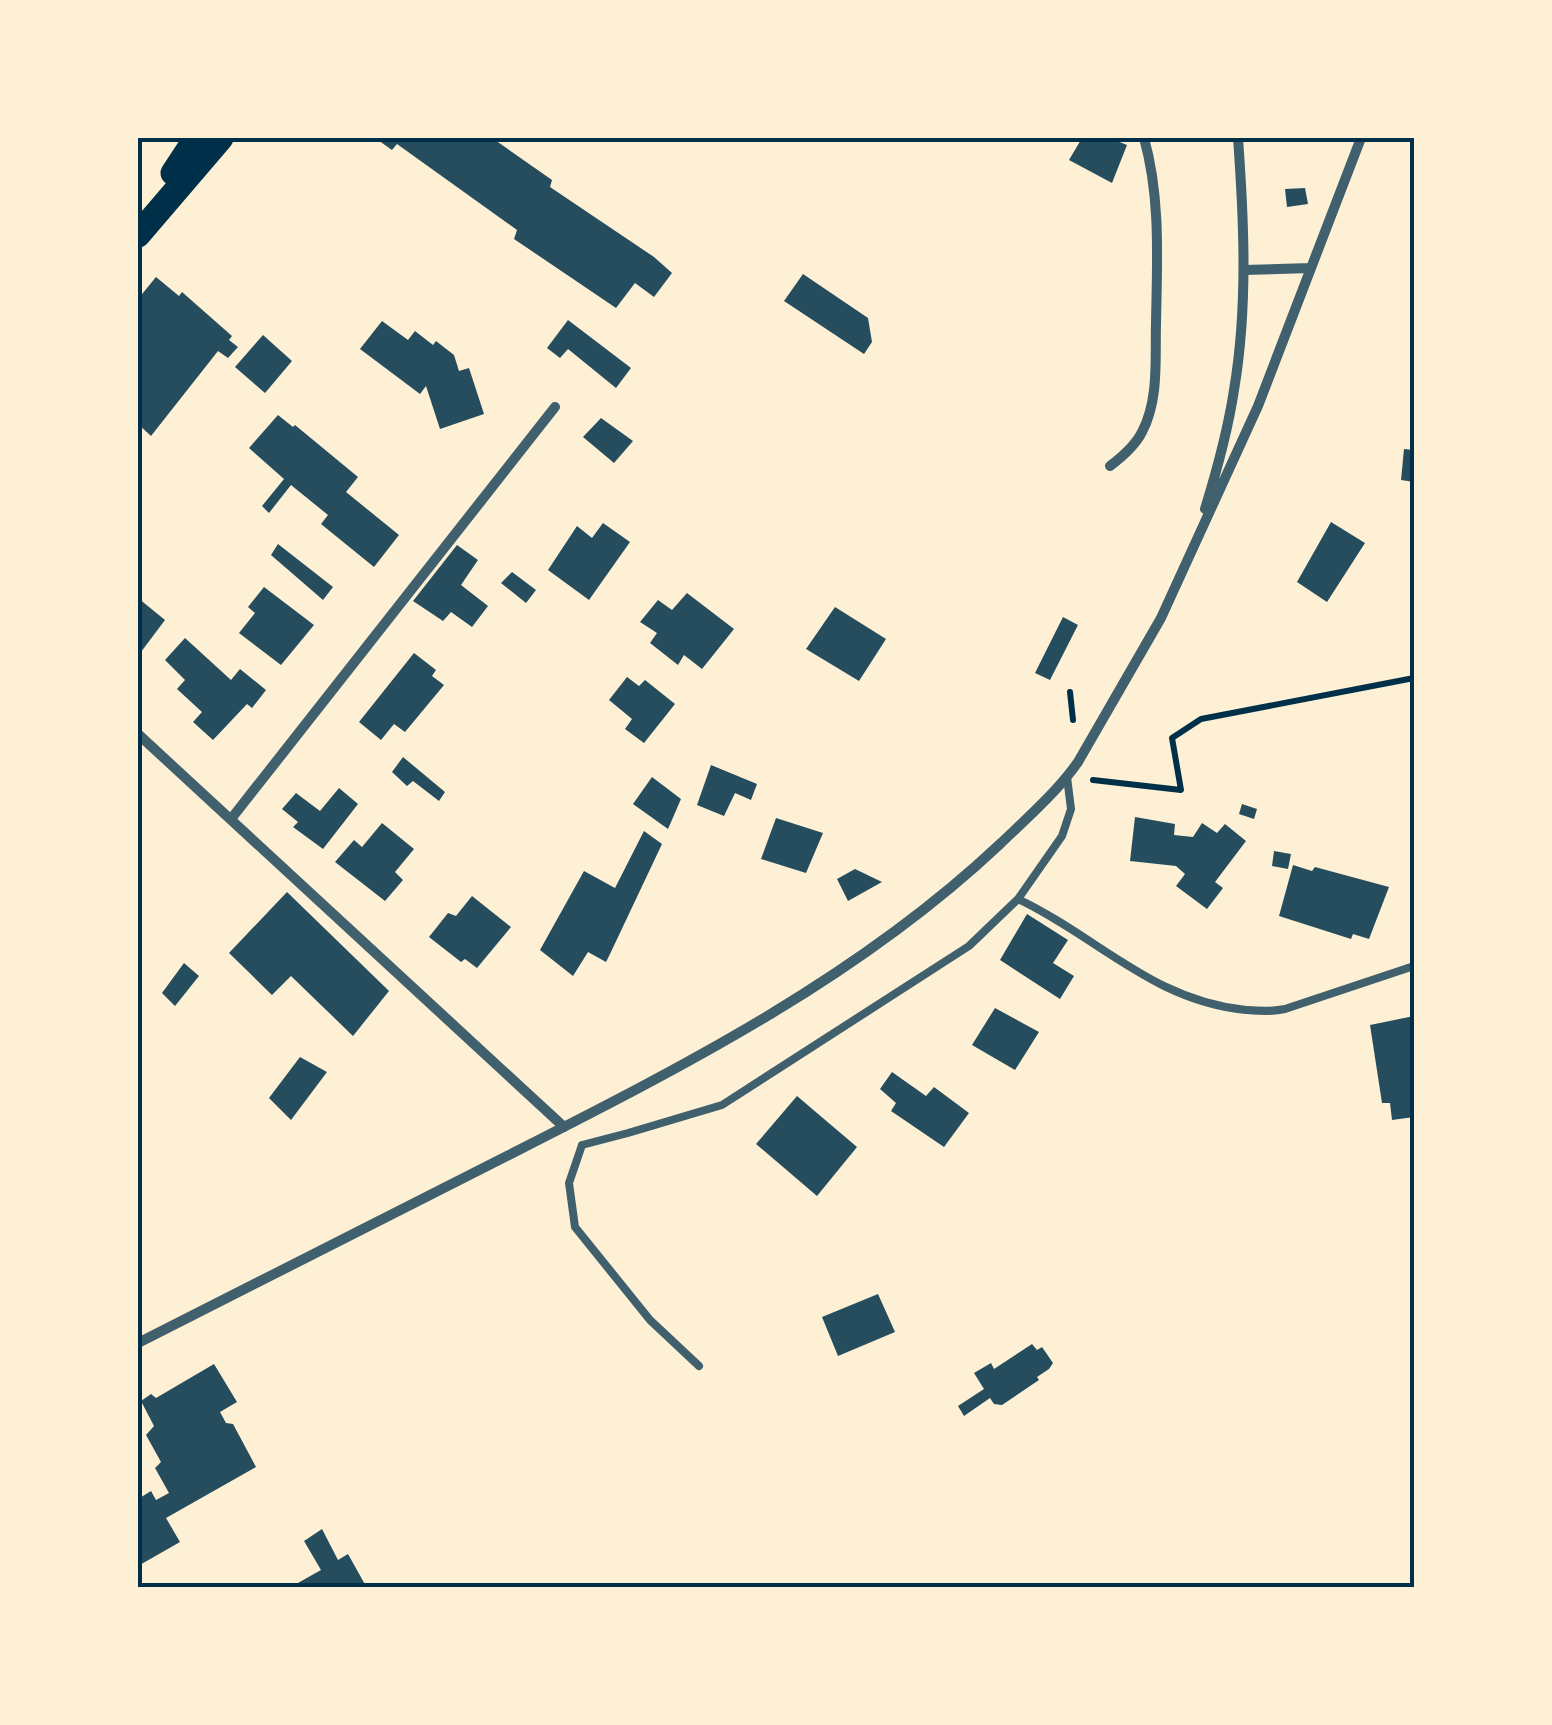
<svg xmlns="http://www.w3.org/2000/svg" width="1552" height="1725" font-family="'Zilla Slab',serif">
  <rect width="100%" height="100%" fill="#fdf0d5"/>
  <path fill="#264d5e" d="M375 138H492L552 180 550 187 654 257 672 273 654 297 635 283 616 308 514 239 517 230 397 144 392 150Z
    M1082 138H1110L1127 145 1112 183 1069 160Z
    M1305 188 1308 204 1287 207 1285 189Z
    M803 274 868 318 872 342 864 354 784 301Z
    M156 277 179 296 182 292 232 336 229 340 238 347 228 358 218 351 151 436 138 424V351L140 348 138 346V299Z
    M568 320 631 368 616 388 568 349 560 358 547 348Z
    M382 321 408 340 415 331 433 345 436 341 454 355 459 371 469 368 484 414 440 429 426 386 420 394 360 349Z
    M263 335 292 361 265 393 235 367Z
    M278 415 293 427 295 425 358 477 346 492 399 535 374 567 321 524 328 515 291 485 269 513 262 506 284 479 249 448Z
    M601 418 633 441 614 463 583 437Z
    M1404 449 1414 450V482L1401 480Z
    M1331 522 1365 543 1327 602 1297 582Z
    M603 523 630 542 589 600 548 570 577 526 592 538Z
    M278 544 333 587 323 600 271 555Z
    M457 545 478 560 461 585 488 606 472 627 451 612 443 621 413 601Z
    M512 572 536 590 526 603 501 583Z
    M264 587 314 625 281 665 239 633 255 613 248 607Z
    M687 593 734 629 702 669 684 655 678 665 650 643 657 633 640 622 658 600 672 610Z
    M138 598 165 620 138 656Z
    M835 607 886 639 859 681 806 649Z
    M1063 617 1078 625 1050 680 1035 673Z
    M185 638 231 680 240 669 266 690 252 708 247 704 213 740 193 722 202 712 177 689 185 680 165 660Z
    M414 653 436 670 432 676 444 685 405 732 394 724 381 740 359 722Z
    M627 677 639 686 645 680 675 704 644 743 625 729 632 719 609 700Z
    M403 757 445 792 439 801 413 781 407 786 392 772Z
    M711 765 757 784 751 800 735 793 724 816 697 805Z
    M652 777 681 799 668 829 633 804Z
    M339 788 358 804 323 849 293 827 298 822 282 809 296 793 320 811Z
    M1242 804 1257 809 1254 819 1239 814Z
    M1135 817 1175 824 1174 835 1193 837 1202 823 1217 833 1225 824 1246 841 1215 882 1223 888 1207 909 1176 886 1185 874 1176 866 1130 861Z
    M776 818 823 833 806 873 761 859Z
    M382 823 414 849 395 872 403 880 385 901 335 862 354 840 362 847Z
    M644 831 662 844 610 954 606 962 588 952 573 976 540 950 584 871 615 888Z
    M1274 851 1291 854 1288 869 1272 866Z
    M1293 865 1312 871 1315 867 1389 887 1369 939 1353 934 1351 939 1279 916Z
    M855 869 882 882 848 901 837 879Z
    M287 892 389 991 353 1036 291 976 272 995 229 953Z
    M472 896 511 927 477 968 465 959 461 962 429 937 448 913 456 916Z
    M1027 914 1068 940 1053 963 1074 976 1060 999 1000 960Z
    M184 963 199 976 175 1006 162 993Z
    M995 1008 1039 1032 1015 1070 972 1045Z
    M1414 1016V1117L1392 1120 1390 1103H1382L1370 1025Z
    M300 1057 327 1072 291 1120 269 1098Z
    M892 1072 926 1096 934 1087 969 1113 944 1147 891 1111 896 1103 880 1089Z
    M797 1096 857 1147 817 1196 756 1144Z
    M878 1294 895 1332 838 1356 822 1317Z
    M1032 1344 1037 1350 1042 1347 1053 1363 1049 1369 1037 1377 1039 1380 1002 1405 994 1404 990 1398 964 1416 958 1406 984 1389 974 1373 991 1363 994 1369Z
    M214 1364 237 1402 220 1412 226 1423 233 1424 256 1467 166 1518 180 1542 138 1566V1499L151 1491 156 1500 169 1493 155 1468 161 1462 146 1435 154 1426 141 1401 151 1394 156 1398Z
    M322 1529 338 1560 348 1554 367 1588H289L321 1570 304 1541Z"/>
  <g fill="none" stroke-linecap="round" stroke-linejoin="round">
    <path stroke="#003049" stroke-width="6" d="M1070 692 1073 720
      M1093 780 1181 790 1172 738 1201 719 1414 678"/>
    <path stroke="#3f606c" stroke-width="8" d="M1018 899C1098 937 1153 1001 1246 1010 1260 1011 1272 1012 1285 1009L1414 966
      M582 1145 628 1133 722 1105 969 946 1018 899 1062 836 1071 809 1067 777
      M582 1145 569 1183 575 1227 650 1320 699 1366"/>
    <path stroke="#3f606c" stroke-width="10" d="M1244 270 1311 268
      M1110 466C1122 457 1135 446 1142 432 1159 400 1155 360 1156 324 1157 262 1161 198 1144 138
      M1205 509C1217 470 1228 430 1234 390 1248 307 1244 221 1238 138
      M138 734 564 1127
      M231 819 555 407
      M138 1343C261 1280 385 1218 509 1155 682 1067 858 978 1000 844 1027 818 1056 793 1078 762L1161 618 1193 548 1258 406 1361 138"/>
    <path stroke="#003049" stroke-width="25" d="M173 173 196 138
      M138 235 221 138"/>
  </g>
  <rect width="1552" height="1725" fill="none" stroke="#fdf0d5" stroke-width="280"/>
  <rect x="140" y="140" width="1272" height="1445" fill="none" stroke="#003049" stroke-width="4"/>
</svg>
